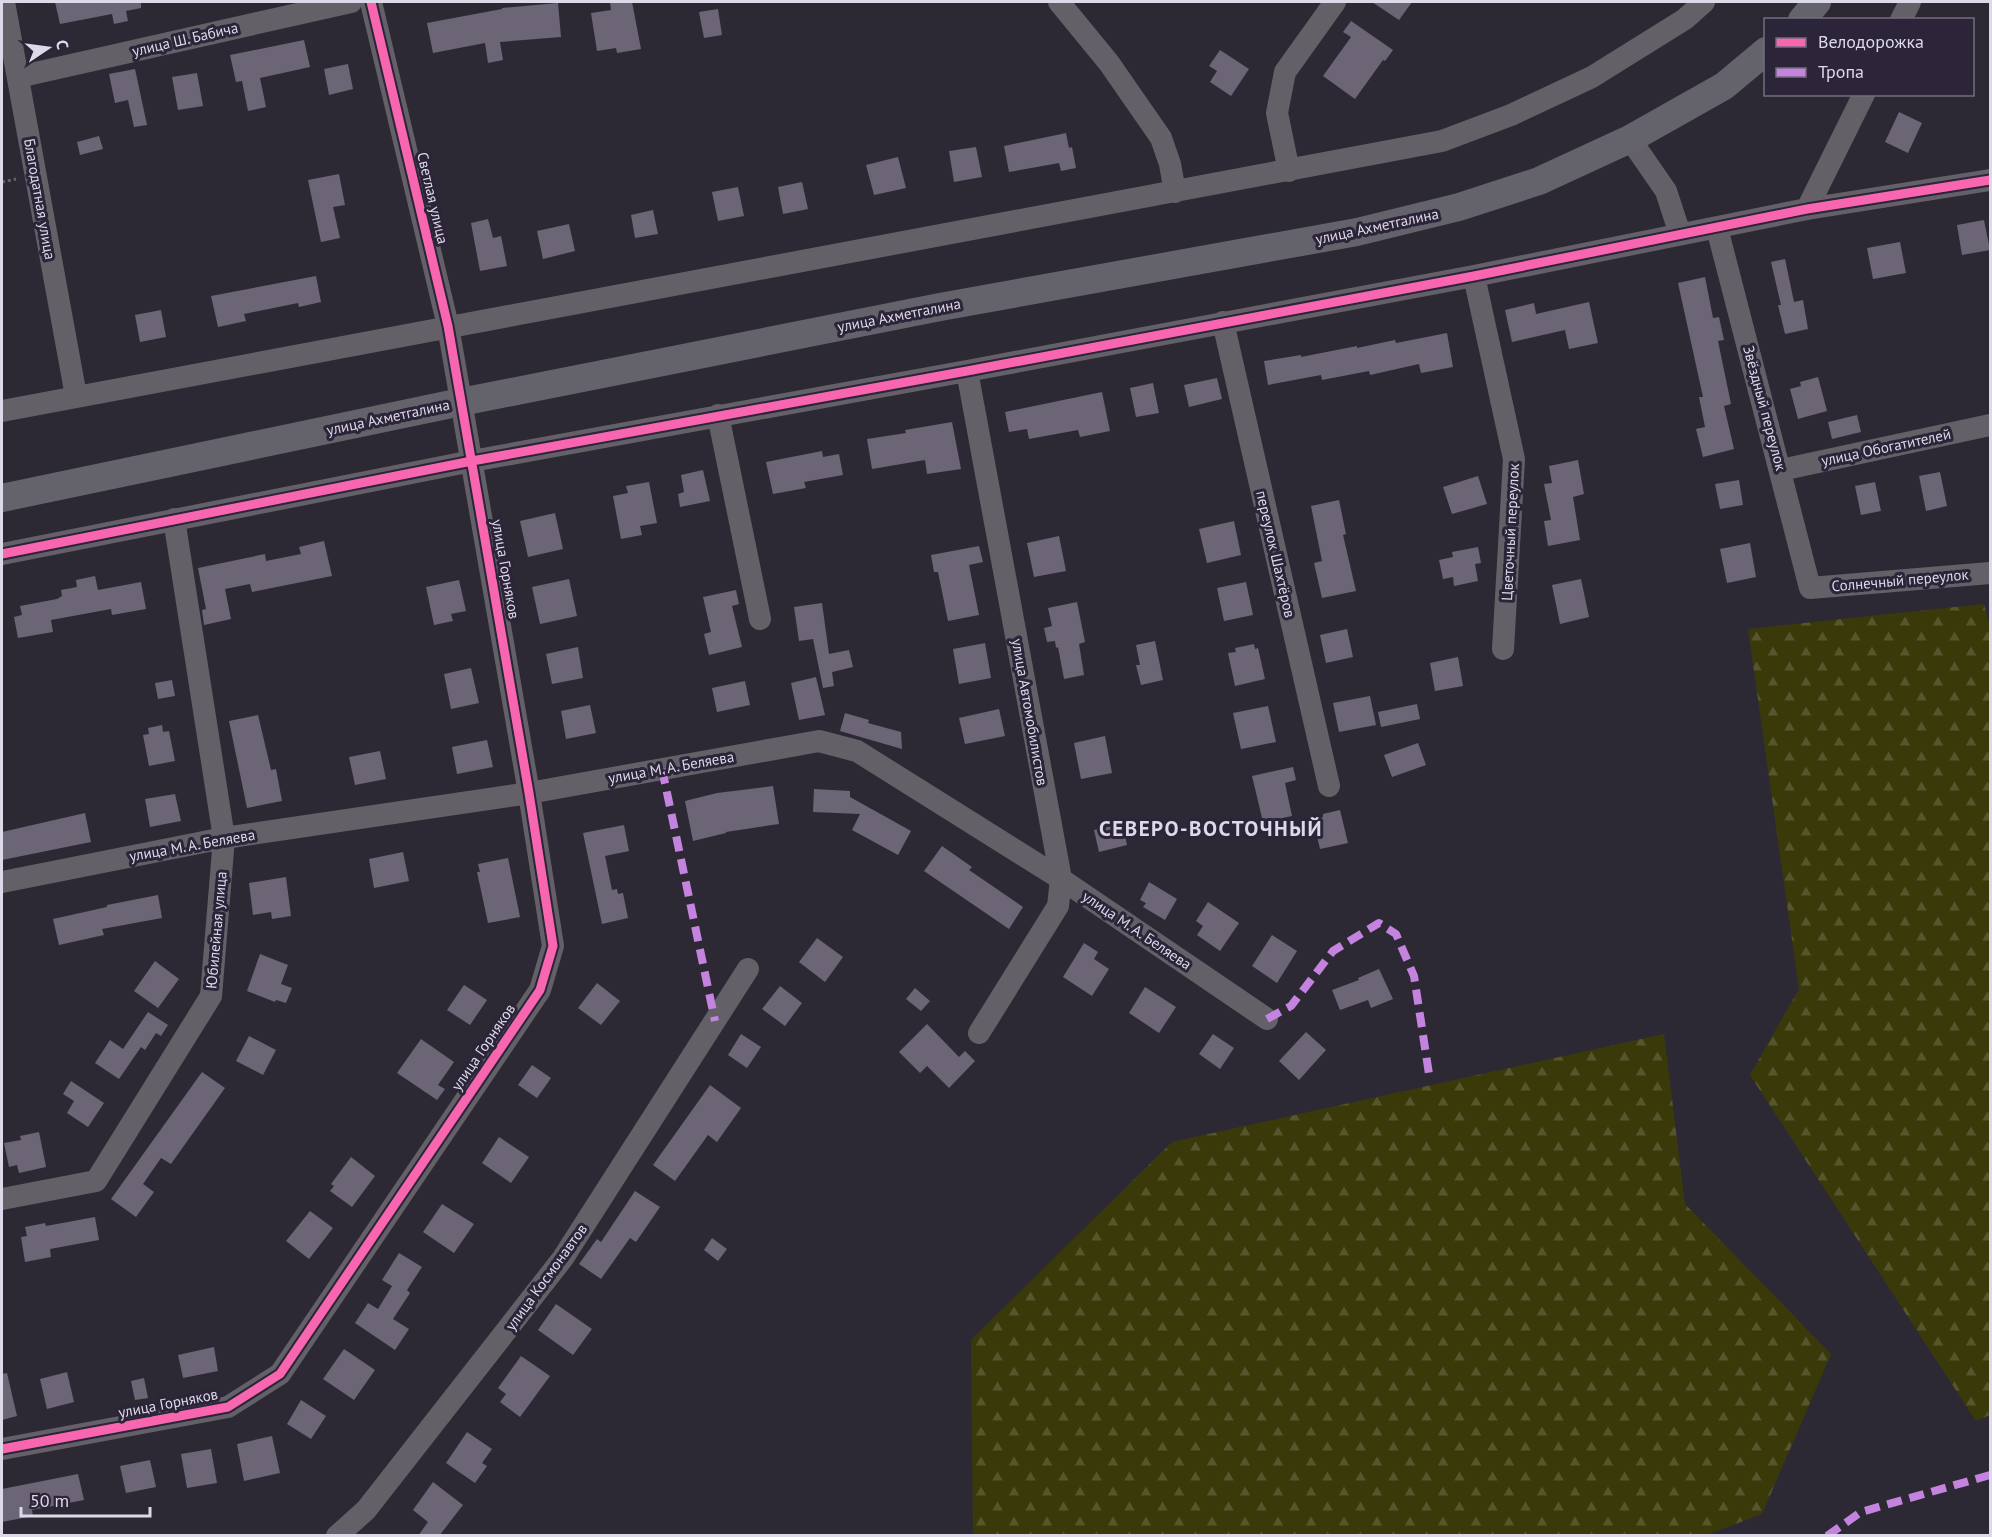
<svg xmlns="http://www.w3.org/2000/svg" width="1992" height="1537" font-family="'PT Sans',sans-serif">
  <defs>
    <pattern id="forest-firs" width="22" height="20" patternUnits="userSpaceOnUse" patternTransform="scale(1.5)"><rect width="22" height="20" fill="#3a3909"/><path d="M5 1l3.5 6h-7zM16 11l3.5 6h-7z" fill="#56552d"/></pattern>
  </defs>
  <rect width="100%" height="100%" fill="#2d2934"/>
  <path fill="url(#forest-firs)" d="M1984 604 1990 628V1415L1976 1421 1750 1075 1799 989 1748 629Z
    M1664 1034 1685 1204 1831 1354 1762 1514 1704 1536 973 1535 971 1340 1172 1142Z"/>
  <path fill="#6b6575" d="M55 2H141V8L126 11 128 21 114 24 112 14 60 24Z
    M610 2H632L641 49 617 53 616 48 597 51 591 13 611 10Z
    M1372 2H1412L1399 20Z
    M558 3 561 37 500 42 503 60 488 63 485 43 433 53 427 23 502 9V8Z
    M718 9 722 35 704 38 699 12Z
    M1351 21 1393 50 1385 61 1383 60 1355 99 1323 76 1351 37 1343 32Z
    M304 40 310 67 260 78 266 107 248 111 242 81 236 82 230 55Z
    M1220 50 1249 69 1231 96 1210 82 1217 71 1209 66Z
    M348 64 353 89 329 95 324 69Z
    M135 69 147 125 134 127 128 100 115 103 109 74Z
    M197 73 203 106 178 110 172 77Z
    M1899 112 1922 123 1908 153 1885 142Z
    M1066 133 1069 148 1072 147 1076 168 1061 171 1059 163 1009 172 1004 146Z
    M99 136 103 149 80 155 77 142Z
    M976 147 982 177 954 182 949 151Z
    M898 157 906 188 874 195 866 165Z
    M339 174 345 205 333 207 340 238 321 242 308 180Z
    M802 182 808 209 783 214 778 187Z
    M738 187 744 216 718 221 712 192Z
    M653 210 658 234 635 238 631 215Z
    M488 219 493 238 501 236 507 266 480 271 471 223Z
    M1984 220 1990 250 1962 255 1957 225Z
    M569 224 575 251 543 259 537 231Z
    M1900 242 1906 273 1873 279 1867 248Z
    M1785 259 1794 302 1803 300 1808 329 1785 334 1778 305H1781L1771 262Z
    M316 276 321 302 299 307 298 303 244 314 246 321 218 327 211 296Z
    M1705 277 1713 318 1719 317 1724 340 1718 341 1731 404 1724 406 1734 449 1703 457 1696 429 1705 427 1699 397H1703L1678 283Z
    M1589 302 1598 343 1569 349 1565 330 1512 342 1505 310 1534 303 1536 314Z
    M161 310 166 337 140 342 135 315Z
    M1447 333 1453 367 1421 373 1419 364 1370 375 1369 371 1322 380 1321 375 1268 385 1264 361 1301 355V357L1357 346V348L1395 340 1396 343Z
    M1818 377 1827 411 1798 419 1790 389 1801 386 1800 382Z
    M1217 378 1222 399 1189 407 1184 385Z
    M1153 383 1159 413 1136 417 1130 388Z
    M1102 392 1110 431 1080 437 1078 430 1029 439 1027 429 1009 432 1005 412Z
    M1857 415 1861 432 1832 439 1828 422Z
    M952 422 961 469 927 474 925 460 872 469 867 439 906 433 905 430Z
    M822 451 823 457 839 454 843 475 804 482 806 488 773 494 766 462Z
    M1578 460 1584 494 1573 497 1580 540 1548 546 1544 521 1551 520 1544 484 1552 483 1549 466Z
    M703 470 710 501 680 507 678 494 684 492 681 475Z
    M1940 472 1947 506 1926 511 1919 476Z
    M1478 476 1487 504 1452 514 1443 487Z
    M1739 480 1743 505 1720 509 1715 484Z
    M649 482 657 523 640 526 642 535 621 539 613 496 628 493 626 486Z
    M1875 482 1881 511 1861 515 1855 486Z
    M1339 500 1346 534 1343 535 1356 591 1322 598 1314 563 1322 561 1311 506Z
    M555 513 563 549 528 557 520 521Z
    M1234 521 1241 555 1207 563 1199 529Z
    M1059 536 1066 571 1034 577 1027 543Z
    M324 541 332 576 252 592 250 584 225 589 231 619 204 625 202 610 206 609 198 568 265 554 266 561 301 554 299 547Z
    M1750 543 1756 577 1727 583 1720 549Z
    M979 546 983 562 969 565 979 615 948 621 938 572H934L931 555Z
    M1478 547 1481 563 1475 564 1478 581 1454 586 1453 577 1443 579 1439 560 1453 557 1452 552Z
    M95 576 98 590 141 582 146 609 112 615 111 609 51 620 53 632 18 638 14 617 22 615 20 606 57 599 62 596 61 590 77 587 76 580Z
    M569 579 577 616 540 624 532 587Z
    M1581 579 1589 617 1560 624 1552 585Z
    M459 580 466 611 451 614 453 621 434 625 426 587Z
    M1246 582 1253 615 1224 621 1217 588Z
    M736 590 739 604 732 606 742 647 709 655 704 634 711 632 703 597Z
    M1077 602 1085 642 1079 644 1084 675 1064 679 1058 647 1056 648 1055 641 1047 642 1044 628 1052 626 1048 608Z
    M822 603 829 654 849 650 853 667 832 672 834 686 823 688 813 639 799 641 794 607Z
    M1347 629 1353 657 1326 663 1320 635Z
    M1155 641 1163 680 1141 685 1136 665H1140L1136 645Z
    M985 643 991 678 959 684 953 649Z
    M1254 644 1255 649 1258 648 1265 679 1235 686 1228 653 1236 652 1235 648Z
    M578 647 583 678 552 684 546 654Z
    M1458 657 1463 686 1435 691 1430 663Z
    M471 668 479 703 451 709 444 674Z
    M816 677 825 715 799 720 791 683Z
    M172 680 175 696 158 699 155 683Z
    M745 681 750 705 717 712 712 688Z
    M1370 696 1376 725 1339 732 1333 703Z
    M1417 704 1420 719 1381 727 1378 712Z
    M590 705 596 733 566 739 561 711Z
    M1268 706 1276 742 1241 749 1233 713Z
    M999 709 1005 736 965 744 959 718Z
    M845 713 869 720 868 723 901 732 902 749 840 731Z
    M258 715 271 770 276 769 282 801 247 808 229 721Z
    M162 725 163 732 169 731 175 761 149 766 143 735 149 734 148 728Z
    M1105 736 1112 773 1081 779 1074 743Z
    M487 740 493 767 457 774 452 747Z
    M1418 743 1426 765 1392 777 1384 755Z
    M380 751 386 779 355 785 349 757Z
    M1293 767 1296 780 1285 783 1292 816 1263 822 1252 776Z
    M773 786 779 824 726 832V833L693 841 685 801 717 793Z
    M814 789 850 791V797L911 831 898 855 852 830 860 814 813 812Z
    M175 794 181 821 150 827 145 799Z
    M1340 810 1348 843 1320 849 1313 819 1323 817V814Z
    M85 813 91 842 2 860V832Z
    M1121 818 1127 845 1099 852 1094 830 1108 827 1107 821Z
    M624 825 629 851 605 856 612 890 617 889 618 894 623 893 628 918 602 924 583 833Z
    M942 846 972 867 969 870 1023 907 1009 929 924 871Z
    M403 852 409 881 374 888 369 859Z
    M508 858 520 917 488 923 477 872H480L478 864Z
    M286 877 291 916 272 919 271 912 253 915 249 883Z
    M1149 882 1177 899 1165 920 1143 907 1146 903 1140 900Z
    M158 895 162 918 102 929 104 935 59 945 53 919 107 907V905Z
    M1208 902 1239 923 1220 951 1197 935 1203 926 1196 921Z
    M1272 935 1297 951 1277 983 1252 966Z
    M817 938 843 957 825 982 799 962Z
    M1084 943 1098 952 1094 959 1109 969 1092 996 1063 977Z
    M260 954 288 965 281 984 292 988 286 1003 276 1000 275 1002 247 991Z
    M155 961 179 979 158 1008 134 991Z
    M1379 969 1393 999 1371 1008 1368 1000 1340 1010 1332 990 1359 980 1358 978Z
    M597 983 620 1001 601 1025 578 1008Z
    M464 985 487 1000 470 1025 447 1010Z
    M780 986 802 1003 785 1026 762 1009Z
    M1145 987 1176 1007 1159 1033 1129 1013Z
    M915 988 930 1001 921 1011 906 999Z
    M148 1012 168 1025 161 1036 156 1033 145 1050 141 1047 119 1079 95 1063 110 1040 123 1049Z
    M927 1024 959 1057 965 1051 975 1061 949 1088 927 1066 920 1073 899 1052Z
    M1306 1032 1326 1050 1299 1080 1279 1061Z
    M741 1034 761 1047 747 1068 728 1055Z
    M1213 1034 1234 1048 1220 1069 1199 1054Z
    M249 1036 276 1050 263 1075 236 1061Z
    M421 1039 454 1062 438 1085 445 1089 437 1100 397 1073Z
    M532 1065 551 1078 537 1098 518 1085Z
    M202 1072 225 1088 171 1164 161 1158 143 1184 154 1192 136 1217 111 1199Z
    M71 1081 104 1103 88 1127 67 1113 74 1101 63 1094Z
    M710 1085 741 1108 717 1142 708 1135 675 1181 653 1165Z
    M39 1132 46 1167 19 1173 17 1165 9 1167 4 1143 21 1140 20 1136Z
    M499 1137 529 1157 511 1183 482 1163Z
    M351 1157 375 1176 352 1207 330 1191 334 1186 331 1184Z
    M635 1191 660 1207 636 1242 630 1238 601 1279 579 1264 597 1239 601 1242Z
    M442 1204 474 1224 454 1253 423 1232Z
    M310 1211 333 1228 309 1259 286 1241Z
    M95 1217 99 1240 50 1249 51 1257 25 1262 21 1237 27 1236 25 1227 45 1223 46 1226Z
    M712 1238 727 1249 718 1261 704 1250Z
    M399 1253 422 1267 407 1290 410 1293 393 1319 409 1329 395 1350 355 1323 368 1303 378 1309 392 1286 382 1280Z
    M556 1304 592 1329 573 1355 538 1330Z
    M214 1347 218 1371 183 1378 178 1355Z
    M344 1349 375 1370 354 1400 323 1379Z
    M521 1356 550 1376 520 1417 500 1402 506 1394 498 1388Z
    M67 1372 74 1402 47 1409 40 1379Z
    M7 1373 17 1416 2 1420V1374Z
    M144 1378 148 1398 135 1400 131 1381Z
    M301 1400 326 1416 311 1439 287 1424Z
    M467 1432 492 1449 482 1463 487 1466 475 1483 446 1463Z
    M272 1436 280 1473 244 1481 237 1444Z
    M211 1449 217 1483 187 1488 181 1454Z
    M150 1460 156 1487 126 1493 120 1466Z
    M78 1474 84 1500 32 1510 33 1516 2 1522V1489Z
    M433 1482 463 1505 439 1536H418L428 1522 413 1510Z"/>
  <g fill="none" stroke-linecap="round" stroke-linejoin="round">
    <path stroke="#646369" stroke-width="3" stroke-dasharray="3 3" stroke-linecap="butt" d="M2 182 16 179"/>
    <path stroke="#636167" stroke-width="22" d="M4 2 76 396
      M1059 2 1109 63 1161 138 1170 164 1175 192
      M1901 20 1910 2
      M18 77 351 2
      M1630 139 1666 191 1680 234
      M1289 171 1277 113 1285 72 1335 2
      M1807 209 1864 94
      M1717 228 1810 588 1990 573
      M1474 276 1514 459 1503 649
      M1223 322 1329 786
      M967 371 1061 879 1058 906 979 1033
      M2 411 1442 141 1511 115 1592 77 1685 19 1704 2
      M718 415 760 619
      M1781 470 1990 425
      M2 554 472 461 967 371 1474 276 1807 209 1990 180
      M2 882 224 838 529 793 819 741 857 751 1061 879 1267 1019
      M2 1199 96 1181 211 996 224 838 174 519
      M2 1449 228 1407 280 1374 540 990 553 946 529 793 448 326 371 2
      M337 1536 366 1510 563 1258 748 969"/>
    <path stroke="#64626a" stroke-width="28" d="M1802 20 1817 2
      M2 498 461 402 940 307 1357 232 1459 207 1539 181 1630 139 1724 86 1766 51"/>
    <path stroke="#c483df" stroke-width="8" stroke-dasharray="15 8" stroke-linecap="butt" d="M662 769 715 1021
      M1267 1019 1291 1006 1333 951 1379 923 1396 934 1414 976 1429 1074
      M1827 1536 1861 1512 1990 1475"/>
    <defs>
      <path id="cycleway" d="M2 554 472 461 967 371 1474 276 1807 209 1990 180
        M2 1449 228 1407 280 1374 540 990 553 946 529 793 448 326 371 2"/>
    </defs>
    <use href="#cycleway" stroke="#2c2439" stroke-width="13"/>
    <use href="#cycleway" stroke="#f766af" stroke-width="9"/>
  </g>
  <g text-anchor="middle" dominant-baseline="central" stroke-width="6" stroke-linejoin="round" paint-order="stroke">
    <g font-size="15" fill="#ded9e8" stroke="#2c2439">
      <text transform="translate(185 39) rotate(-13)">улица Ш. Бабича</text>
      <text transform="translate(433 198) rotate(77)">Светлая улица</text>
      <text transform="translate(40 199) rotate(80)">Благодатная улица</text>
      <text transform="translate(1377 226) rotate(-12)">улица Ахметгалина</text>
      <text transform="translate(899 315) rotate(-11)">улица Ахметгалина</text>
      <text transform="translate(1765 408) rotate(75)">Звёздный переулок</text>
      <text transform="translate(388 417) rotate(-12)">улица Ахметгалина</text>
      <text transform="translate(1886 447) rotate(-12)">улица Обогатителей</text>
      <text transform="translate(1510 532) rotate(-87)">Цветочный переулок</text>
      <text transform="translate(1276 554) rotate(77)">переулок Шахтёров</text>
      <text transform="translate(506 569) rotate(80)">улица Горняков</text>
      <text transform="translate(1900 580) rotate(-5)">Солнечный переулок</text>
      <text transform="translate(1030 712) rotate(80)">улица Автомобилистов</text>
      <text transform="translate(671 767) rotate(-10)">улица М. А. Беляева</text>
      <text transform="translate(192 845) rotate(-10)">улица М. А. Беляева</text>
      <text transform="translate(216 930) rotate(-85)">Юбилейная улица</text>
      <text transform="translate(1137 930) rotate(34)">улица М. А. Беляева</text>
      <text transform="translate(483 1047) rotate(-56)">улица Горняков</text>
      <text transform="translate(546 1277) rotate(-54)">улица Космонавтов</text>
      <text transform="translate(168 1403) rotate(-11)">улица Горняков</text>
    </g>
    <g font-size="21" font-weight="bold" letter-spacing="1.5" fill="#ded9e8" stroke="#2c2439">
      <text x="1211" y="828">СЕВЕРО-ВОСТОЧНЫЙ</text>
    </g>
  </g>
  <rect width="1992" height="1537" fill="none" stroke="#ded9e8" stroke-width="6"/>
  <rect x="1764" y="18" width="210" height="78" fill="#2c2439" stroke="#736c7f" stroke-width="1.5"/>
  <rect x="1776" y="38" width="30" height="9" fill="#f766af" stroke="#736c7f" stroke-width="1.5"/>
  <text x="1818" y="48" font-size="18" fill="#ded9e8">Велодорожка</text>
  <rect x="1776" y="68" width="30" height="9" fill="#c483df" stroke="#736c7f" stroke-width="1.5"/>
  <text x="1818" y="78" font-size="18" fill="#ded9e8">Тропа</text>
  <g transform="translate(48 48) rotate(77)" stroke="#2c2439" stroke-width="4.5" paint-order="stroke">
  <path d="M0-4.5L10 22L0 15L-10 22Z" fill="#ded9e8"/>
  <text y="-9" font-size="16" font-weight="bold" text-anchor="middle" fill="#ded9e8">С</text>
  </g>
  <path d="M21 1507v9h129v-9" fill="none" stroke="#ded9e8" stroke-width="3"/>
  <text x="30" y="1507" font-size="18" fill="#ded9e8" stroke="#2c2439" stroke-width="4.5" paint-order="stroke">50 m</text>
</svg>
